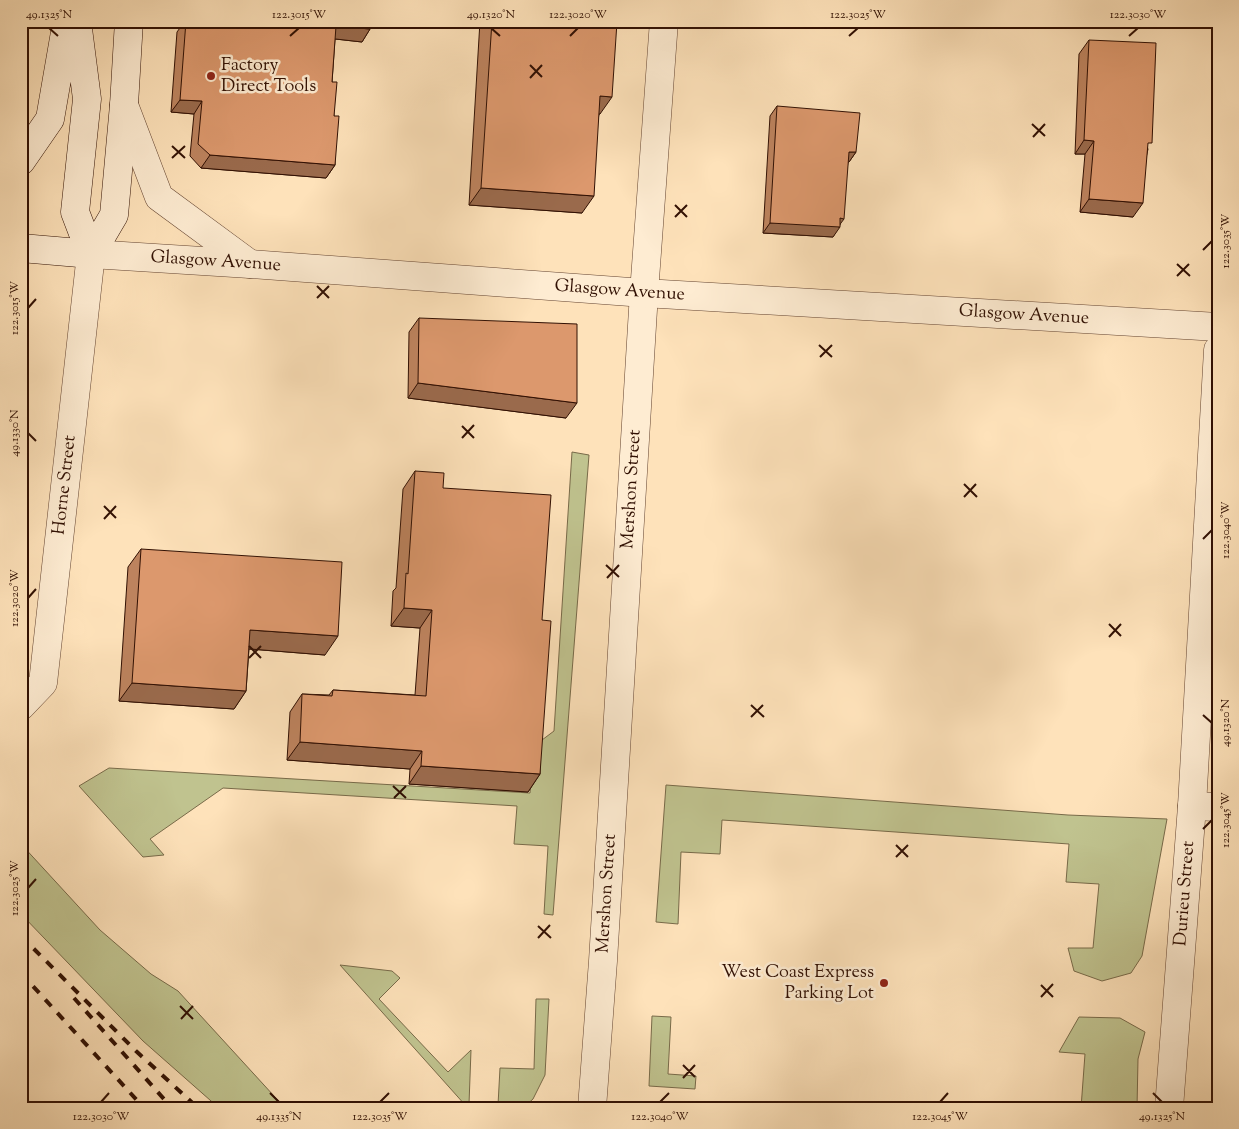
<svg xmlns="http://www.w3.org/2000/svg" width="1239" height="1129" font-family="'Sorts Mill Goudy',serif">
  <rect width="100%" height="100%" fill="#fee2ba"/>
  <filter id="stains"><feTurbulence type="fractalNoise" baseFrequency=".004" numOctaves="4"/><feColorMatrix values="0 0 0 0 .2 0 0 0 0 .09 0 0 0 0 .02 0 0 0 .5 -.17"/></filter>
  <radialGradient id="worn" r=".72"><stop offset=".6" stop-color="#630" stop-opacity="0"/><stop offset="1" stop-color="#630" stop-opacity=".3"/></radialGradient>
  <path fill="#c0c38f" stroke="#786a49" d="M572 452 589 455 553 915 544 914 548 846 514 844 517 806 223 788 150 839 164 855 143 857 79 786 109 768 530 793 534 746 554 731Z
    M666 785 1068 815 1167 819 1142 956 1131 973 1102 981 1074 971 1068 948H1093L1099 884 1066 882 1069 844 722 820 720 854 681 852 678 924 656 922Z
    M21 844 100 930 151 974 178 991 285 1108H219L143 1041 21 914Z
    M340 965 392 971 400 978 379 999 448 1072 471 1050 469 1104 498 1105 500 1068 534 1069 536 999H549L545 1075 533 1099 523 1108H469L466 1106Z
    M652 1016 671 1017 668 1074 696 1076 695 1089 649 1086Z
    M1079 1017 1120 1018 1145 1032 1138 1059 1137 1108H1081L1085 1054 1059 1052Z"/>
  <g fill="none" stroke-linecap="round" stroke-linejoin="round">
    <defs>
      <g id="minor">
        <path id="s1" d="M21 706 43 683 91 254"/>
        <path d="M1192 806 1218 807"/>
        <path id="s2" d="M592 1108 603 961 644 293 664 21"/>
        <path id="s3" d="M1169 1108 1192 806 1218 350"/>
      </g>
      <g id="tertiary">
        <path d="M124 105 159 197 250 264"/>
        <path id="s4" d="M91 254 250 264 644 293 1218 327"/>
      </g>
      <path id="secondary" d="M77 21 87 99 75 212 91 254
        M21 161 50 119 67 21
        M21 248 91 254
        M91 254 114 215 124 105 129 21"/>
    </defs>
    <use href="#minor" stroke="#644431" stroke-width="29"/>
    <use href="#tertiary" stroke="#644431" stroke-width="29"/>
    <use href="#secondary" stroke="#311003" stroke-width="29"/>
    <use href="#minor" stroke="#feecd2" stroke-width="28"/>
    <use href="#tertiary" stroke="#feecd2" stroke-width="28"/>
    <use href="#secondary" stroke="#feecd2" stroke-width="28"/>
    <path stroke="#311003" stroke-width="4" stroke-dasharray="9 9" stroke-linecap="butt" d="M21 936 136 1051 198 1108
      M21 973 144 1108
      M74 998 172 1108"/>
  </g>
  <path fill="#bd835e" stroke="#311003" d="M185 21H210L225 23V21H371L370 29 362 42 335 39 332 82 334 116 335 165 326 178 201 168 190 156 194 114 171 112 177 32Z
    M480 21H599L600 114H599L582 213 469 205Z
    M1089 40 1148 149 1133 217 1080 212 1085 154H1075L1079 54Z
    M777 106 856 152 849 162H848L840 225 833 237 763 233 770 116Z
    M419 318 566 418 408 398 409 332Z
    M415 471 443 488 542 620 540 774 528 792 409 784 410 769 287 760 290 712 302 694 329 695 333 690 415 695 420 628 391 626 393 591 396 588 403 489Z
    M141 549 325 655 249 649 246 691 234 709 119 701 128 567Z"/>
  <path fill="#9a6a4c" stroke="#311003" d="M336 26 370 29 362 42 327 38Z
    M600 96 612 97 600 114 588 113Z
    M180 100 202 101 194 114 171 112Z
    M1084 140 1094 141 1085 154H1075Z
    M849 152H856L849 162H842Z
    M210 155 335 165 326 178 201 168Z
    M481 188 594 196 582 213 469 205Z
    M1089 199 1143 203 1133 217 1080 212Z
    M840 218 844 219 838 227H840L833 237 763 233 770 223Z
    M418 383 577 403 566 418 408 398Z
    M404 608 432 610 420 628 391 626Z
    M250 630 338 636 325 655 238 648Z
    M132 683 246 691 234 709 119 701Z
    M300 742 422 751 410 769 287 760Z
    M421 766 540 774 528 792 409 784Z"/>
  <path fill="#dc986d" stroke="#311003" d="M186 21H210L232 23 233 21H371L370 29 336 26 332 82H337L334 116H339L335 165 210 155 198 144 202 101 180 100Z
    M492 21H599L617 22 612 97 600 96 594 196 481 188Z
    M1089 40 1156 43 1152 143H1148L1143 203 1089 199 1094 141 1084 140Z
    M777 106 860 113 856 152H849L844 219 840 218V227L770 223Z
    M419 318 577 324V403L418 383Z
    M415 471 444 473 443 488 551 495 542 620 551 621 540 774 421 766 422 751 300 742 302 694 332 696 333 690 426 696 432 610 404 608 406 573 408 574Z
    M141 549 342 562 338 636 250 630 246 691 132 683Z"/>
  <path fill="none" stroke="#311003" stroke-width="2" d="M49 28 58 36M491 28 500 36M290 36 299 28M570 36 578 28M849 36 858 28M1129 36 1138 28M530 65 542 77M530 78 542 65M1032 124 1045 136M1033 137 1045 124M172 146 185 158M172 158 185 146M675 205 687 217M675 217 687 205M1203 250 1212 241M1177 264 1190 276M1177 276 1189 264M317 286 329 298M317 298 329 286M28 308 36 299M819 345 832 357M820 357 832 345M462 426 474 438M28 433 36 441M462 438 474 425M964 484 977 497M964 497 976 484M104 506 116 518M104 519 116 506M1203 539 1212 530M606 565 619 577M607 578 619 565M28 598 36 589M1109 624 1121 636M1109 637 1121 624M249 646 261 658M249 658 261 646M751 705 764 717M1203 715 1212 723M751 717 763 705M393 786 406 798M394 798 406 786M1203 829 1212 820M896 845 908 857M896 857 908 845M28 888 36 879M538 926 551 938M538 938 550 925M1041 985 1053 997M1041 997 1053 984M180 1006 193 1019M181 1019 193 1006M683 1065 695 1077M683 1078 695 1065M270 1093 279 1102M1153 1093 1162 1102M101 1102 109 1093M380 1102 389 1093M660 1102 669 1093M940 1102 948 1093"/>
  <g fill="#8f2418" stroke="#feecd2" stroke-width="2">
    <circle cx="211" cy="76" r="5"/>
    <circle cx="884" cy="983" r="5"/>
  </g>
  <g text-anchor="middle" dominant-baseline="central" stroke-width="5" stroke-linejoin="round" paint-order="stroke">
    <g font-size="18" fill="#311003" stroke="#feecd2" text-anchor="start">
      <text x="221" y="66">Factory<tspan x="221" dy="21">Direct Tools</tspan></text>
      <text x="874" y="973" text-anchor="end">West Coast Express<tspan x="874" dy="21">Parking Lot</tspan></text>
    </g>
    <g font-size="18" fill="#311003" stroke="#feecd2">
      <text stroke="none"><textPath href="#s4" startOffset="125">Glasgow Avenue</textPath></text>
      <text stroke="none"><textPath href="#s4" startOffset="530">Glasgow Avenue</textPath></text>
      <text stroke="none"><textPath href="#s4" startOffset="935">Glasgow Avenue</textPath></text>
      <text stroke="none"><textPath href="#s1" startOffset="231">Horne Street</textPath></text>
      <text stroke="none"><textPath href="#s2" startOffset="620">Mershon Street</textPath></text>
      <text stroke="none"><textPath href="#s2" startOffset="215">Mershon Street</textPath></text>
      <text stroke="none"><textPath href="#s3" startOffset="215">Durieu Street</textPath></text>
    </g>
  </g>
  <rect width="1239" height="1129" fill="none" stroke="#fee2ba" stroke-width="55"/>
  <rect x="28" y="28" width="1184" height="1074" fill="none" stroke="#311003" stroke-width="2"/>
  <g font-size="12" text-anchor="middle" fill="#311003">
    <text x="49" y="18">49.1325°N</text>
    <text x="299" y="18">122.3015°W</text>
    <text x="491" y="18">49.1320°N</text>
    <text x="578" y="18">122.3020°W</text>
    <text x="858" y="18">122.3025°W</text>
    <text x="1138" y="18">122.3030°W</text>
    <text transform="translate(1225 241) rotate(-90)" y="4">122.3035°W</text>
    <text transform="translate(14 308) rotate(-90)" y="4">122.3015°W</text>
    <text transform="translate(14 433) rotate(-90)" y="4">49.1330°N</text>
    <text transform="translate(1225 530) rotate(-90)" y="4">122.3040°W</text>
    <text transform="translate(14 598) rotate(-90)" y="4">122.3020°W</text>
    <text transform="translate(1225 723) rotate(-90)" y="4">49.1320°N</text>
    <text transform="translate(1225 820) rotate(-90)" y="4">122.3045°W</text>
    <text transform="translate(14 888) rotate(-90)" y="4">122.3025°W</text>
    <text x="101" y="1120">122.3030°W</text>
    <text x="279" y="1120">49.1335°N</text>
    <text x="380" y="1120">122.3035°W</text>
    <text x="660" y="1120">122.3040°W</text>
    <text x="940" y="1120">122.3045°W</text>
    <text x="1162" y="1120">49.1325°N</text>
  </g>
  <rect width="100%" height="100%" filter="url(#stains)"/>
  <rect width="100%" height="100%" fill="url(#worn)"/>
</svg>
